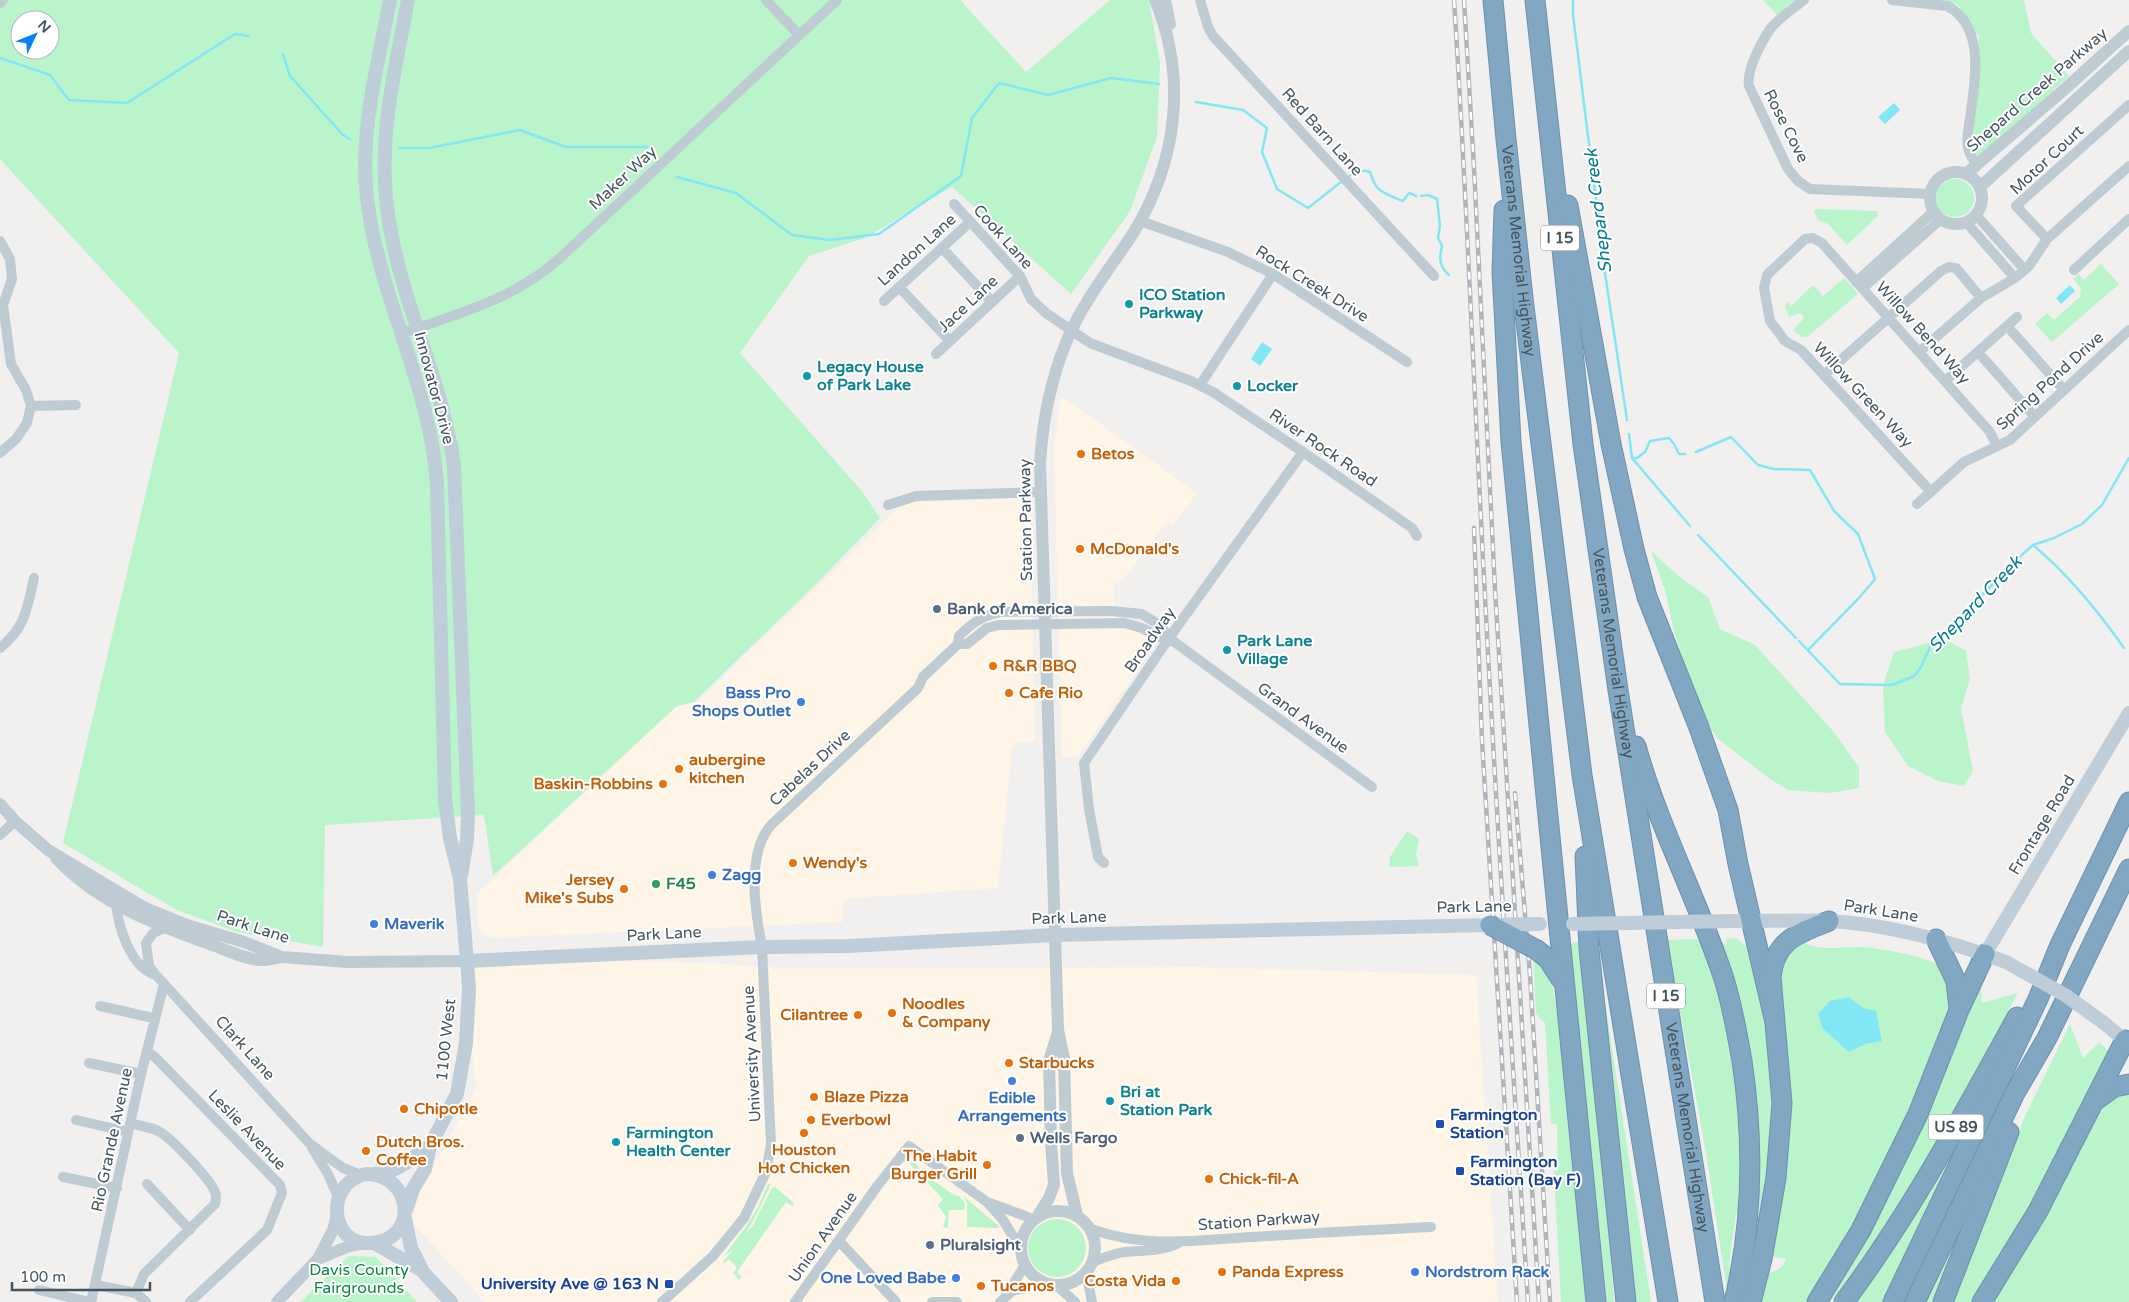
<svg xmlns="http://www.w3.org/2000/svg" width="2129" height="1302" font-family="'Varela Round',sans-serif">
  <rect width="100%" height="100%" fill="#f2efef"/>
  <path fill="#fef5e7" d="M1061 396 1197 493 1173 525 1166 521 1123 581H1113L1116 627 1132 630 1146 637 1151 643V651L1078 757H1062L1054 449Z
    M1018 499 1026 502 1030 510 1035 741 1021 742 1016 743 1012 748 998 888 843 899V922L494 938 488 936 481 930 478 923 477 894 676 707 699 701 898 508 912 502Z
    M457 959 705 963 787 968 1198 967 1476 975 1498 1302H485L412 1222 418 1195 477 1087Z"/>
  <path fill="#b9f4cb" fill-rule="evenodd" d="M0 0H960L1026 72 1110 0H1149L1160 63 1157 137 1130 211 1071 294 952 187 865 238 809 256 740 353 860 489 880 518 817 583 694 702 677 706 493 876 484 815 325 825 323 947 237 932 177 910 63 843 179 353 0 159ZM20 20H50V50H20Z
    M1763 0H1795L1777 15Z
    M1927 0H2024L2031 33 2069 76 1977 160 1972 150 1979 37 1958 5Z
    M1936 198a19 19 0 1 1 38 0a19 19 0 1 1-38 0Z
    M1816 209 1877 211 1878 216 1847 245 1828 224 1818 220 1814 212Z
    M2101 264 2119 284 2052 342 2035 324 2047 313 2054 320 2080 297 2081 288 2073 279 2079 274 2084 280Z
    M1844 278 1858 294 1807 337H1802L1793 330 1804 318 1800 313 1789 317 1785 306 1787 301 1791 306 1813 285 1823 296Z
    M1651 551 1681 578 1708 597 1720 629 1755 645 1833 731 1859 767V788L1830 793 1788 790 1770 779 1717 738 1699 709 1674 631 1665 590Z
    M1944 639 1966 651 1970 679 1961 708 1973 771 1964 786 1938 781 1908 766 1885 732 1883 685 1894 652Z
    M1407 831 1419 839 1416 854 1419 866 1389 867 1390 857Z
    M1736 938 1748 947 1761 1001 1769 1045 1773 1105 1770 1166 1757 1235C1767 1132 1753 1040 1721 942L1727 945 1726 939Z
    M1701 939C1719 994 1733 1048 1739 1106 1744 1141 1741 1177 1739 1213H1736L1729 1265 1732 1266 1727 1290 1705 1147 1667 940Z
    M1574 942H1578L1609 1223 1614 1302H1602L1570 946Z
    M1805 943C1822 952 1844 946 1862 947 1878 948 1933 957 1943 968 1952 979 1950 1007 1946 1020L1911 1108 1882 1174 1834 1263C1817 1274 1818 1288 1809 1302H1758L1766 1273C1776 1272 1782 1269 1786 1259L1770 1256 1791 1108 1788 1051 1776 967 1794 946Z
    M1533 957 1550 975 1557 1012 1586 1288 1585 1302H1561L1554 1171 1558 1170 1557 1124H1551L1545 1023 1536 1014Z
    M1601 976 1651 1302H1636Z
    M1981 987 1982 1003 2018 993 1927 1159 1890 1221 1831 1302H1824L1892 1187 1909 1154 1973 997Z
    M2070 1024 2083 1058 2099 1043 2108 1050V1054C2066 1139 2023 1222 1971 1302H1951L2026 1114Z
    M2129 1092V1302H1988L2104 1104 2116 1095Z
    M1954 1150 1882 1302H1853L1908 1224Z
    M903 1158 914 1160 921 1172 954 1195 959 1196 965 1203 964 1210H949L948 1228 943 1227 946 1217 938 1205 943 1199 907 1161 900 1165Z
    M768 1184H770L769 1189C757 1212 746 1243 723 1257L745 1228 758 1207Z
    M775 1187 794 1203 792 1206 786 1202 737 1272 742 1277 739 1280 733 1273 737 1268 729 1259 724 1264 723 1262 753 1225 772 1188Z
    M963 1196 999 1226 998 1228 967 1227V1203Z
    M1972 1206 1934 1302H1924Z
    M1028 1248a29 29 0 1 1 58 0a29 29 0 1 1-58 0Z
    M349 1256 376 1257 417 1302H300Z"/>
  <path fill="#82e7f5" d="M1894 103 1900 110 1885 124 1878 117Z
    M2070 285 2075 291 2061 304 2056 298Z
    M1262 342 1272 349 1260 366 1251 359Z
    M1849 997 1863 1008 1876 1011 1882 1041 1865 1044 1849 1052 1823 1029 1818 1014 1830 1001Z"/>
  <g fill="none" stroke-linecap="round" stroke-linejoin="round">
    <path stroke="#82e7f5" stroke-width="2.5" d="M1573 0V15L1605 273 1627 420
      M283 54 290 76 343 135 350 139
      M0 58 50 75 69 100 127 103 235 34 249 36
      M1196 102 1243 110 1267 128 1262 152 1277 189 1308 208 1341 182
      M399 148H429L520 130 566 147H649
      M1349 176C1357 172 1362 169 1370 172 1375 187 1377 190 1391 196 1396 198 1398 200 1403 201L1409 193 1416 196
      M677 177 736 193 792 235 829 240 879 234 961 176 972 118 999 83 1048 95 1111 78 1159 84
      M1421 196 1428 195 1437 199 1440 226 1438 238 1442 246C1439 259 1439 266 1449 275
      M1629 434 1632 458 1690 526
      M1696 452 1731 437 1758 465 1774 469 1810 470 1834 511 1858 534 1875 579 1859 598 1808 650
      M1632 458H1637L1645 452 1650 441 1669 438 1674 444 1679 454H1685
      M1698 535 1796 638
      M2033 545C2068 574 2098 611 2124 648
      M1799 641 1840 684 1892 685 1914 676 1920 669 1930 647 1999 578 2005 570 2033 545 2054 538 2082 524 2102 505 2129 458"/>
    <defs>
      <g id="motorway">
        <path id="s1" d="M1493 0 1506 139 1523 298 1582 775 1668 1302"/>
        <path id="s2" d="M1535 0 1583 444 1618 690 1715 1302"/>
        <path d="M1568 205 1611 444 1634 549 1647 597 1698 725 1728 810 1738 864 1774 1018"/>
        <path d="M1504 210 1502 271 1511 442 1596 1302"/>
        <path d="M1636 746C1658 825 1697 898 1723 976 1732 1003 1737 1033 1742 1061 1754 1142 1753 1223 1734 1302"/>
        <path d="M1585 856 1589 949 1626 1302"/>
        <path d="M1936 939 1956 981 1959 1008"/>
        <path d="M1537 950 1548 959 1563 982"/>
        <path d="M2096 1100 2114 1087 2129 1084"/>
        <path d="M1751 1302 1762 1259 1776 1178 1782 1103 1771 977C1775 939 1798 934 1829 921"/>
        <path d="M1817 1302 1861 1230 1918 1114 1959 1010 1985 954"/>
        <path d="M1844 1302C1911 1213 1963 1115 2017 1017"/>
        <path d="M1893 1302 2038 999 2060 945 2129 802"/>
        <path d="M1915 1302 2015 1093 2047 1038 2129 869"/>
        <path d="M1943 1302 2009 1132"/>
        <path d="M1982 1302 2038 1211 2125 1040"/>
      </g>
    </defs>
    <use href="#motorway" stroke="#6d92af" stroke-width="21"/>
    <path stroke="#becbd3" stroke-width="10" d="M766 0 799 35
      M1200 0 1208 27 1213 36 1434 276
      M1804 0C1793 9 1779 18 1771 28 1761 42 1746 71 1749 86L1788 169 1798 181 1810 189 1930 194
      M1892 0 1947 6C1986 26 1975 81 1970 118 1969 127 1966 139 1968 148 1969 154 1974 160 1977 166
      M954 204 1020 276 1031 299 1046 313 1090 343 1191 381 1213 392 1303 452 1412 528 1417 536
      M1976 215 2024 269
      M1140 221 1228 252 1273 274 1407 362
      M1966 222 2015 278
      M2047 239 2016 206 2129 105
      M0 241 10 259 12 279 3 305 11 364 26 390 31 406 27 423 16 439 0 453
      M942 248 992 302
      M2074 270 2129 219
      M1856 282 1934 211
      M899 287 950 341
      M1863 288 1941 219
      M884 301 970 222
      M2007 326 2064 390
      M401 334C459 313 513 300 560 258L837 0
      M1919 352 1981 298 2015 278 2029 266 2047 239 2129 166
      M1978 352 2035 417
      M936 354 1020 276
      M1824 375 1941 271 1949 267 1956 268 1981 298
      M1945 381 2017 317
      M1200 385 1273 274
      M31 406 76 405
      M1931 492 1801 350 1785 341 1770 321 1764 288 1767 275 1805 239 1813 238 1822 243 1990 432 1997 446
      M1917 504 1964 462 2010 440 2129 330
      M888 505 916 496 1041 492
      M958 644H967L987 628 999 625 1124 623 1142 628 1159 637 1169 638
      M0 648C26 627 27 608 34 578
      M0 835 15 821
      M1104 863 1098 857 1089 809 1084 763 1169 638 1303 452
      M116 903C118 926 130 965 153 974
      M165 928 153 933 146 943 149 966 156 975 309 1143 343 1168 361 1175
      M100 1006 153 1018
      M147 1051 156 1058 280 1185 282 1193 267 1230 190 1302
      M89 1063 141 1074
      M76 1120 128 1132
      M130 1123C139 1126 152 1127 160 1132 172 1139 211 1180 215 1192 217 1196 216 1200 215 1204L144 1274 136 1293
      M312 1148 328 1174 338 1197
      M63 1177 117 1188
      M147 1184 190 1230
      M990 1203 1033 1219
      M1091 1229C1147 1249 1196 1240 1253 1237 1312 1233 1371 1230 1431 1227
      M839 1241 896 1302
      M1093 1262C1103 1258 1114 1253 1125 1252 1143 1250 1159 1252 1177 1244
      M1089 1269 1088 1282 1092 1302
      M96 1285 136 1293 146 1302
      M1056 1285 1075 1302
      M39 1290 90 1302
      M1012 1291 1046 1283
      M91 1302 141 1074 164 984
      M662 1302 713 1256 744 1218 766 1172 771 1144 762 947C755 911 746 854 771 825L918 688 923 677 958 644 959 636C972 623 983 615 1001 612L1111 611 1142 614 1161 626 1169 638 1372 787
      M795 1302 878 1185 909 1146 987 1202 1003 1220 1021 1249
      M932 1302H957
      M1000 1302 1012 1291 1015 1281 1025 1265"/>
    <path stroke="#becbd3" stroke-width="12" d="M1165 0 1170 24
      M0 2 2 0
      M1930 198a26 26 0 1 1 52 0a26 26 0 1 1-52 0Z
      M1967 173 2066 88 2129 31
      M1980 187 2129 51
      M0 804 15 821 48 850 143 907 187 925 244 942 282 957 348 962 467 961
      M56 858C97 903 159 926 215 946 228 951 250 961 263 960 269 960 275 958 282 957
      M1021 1248a37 37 0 1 1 74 0a37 37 0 1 1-74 0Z
      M1039 1214 1049 1198 1054 1185 1051 1141 1049 1061 1058 1032
      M1077 1215 1067 1173 1064 1058 1058 1030 1040 463C1043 413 1053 366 1076 321 1092 290 1113 264 1132 235 1177 163 1188 79 1155 0
      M318 1259 349 1246 364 1243
      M277 1302 318 1259 333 1230 337 1215"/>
    <path stroke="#becdd8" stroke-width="14" d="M390 0C378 65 359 132 367 198 378 296 431 386 437 485L445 799 450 838 460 879 467 961 469 990 466 1043 457 1094 430 1146 425 1169 413 1189 406 1210
      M408 0C394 75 376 144 389 221 402 305 443 382 454 466L468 814 467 839 461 876
      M1733 921C1765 921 1797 920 1828 921 1889 924 1949 941 2006 962
      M1985 954 2129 713
      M467 961 762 947 848 946 1055 935 1490 925
      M2104 1023 2129 1044
      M366 1174C413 1174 420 1240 371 1243 329 1246 324 1183 366 1174Z
      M374 1174C397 1174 411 1158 430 1146
      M405 1218 411 1248 423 1272 451 1302
      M374 1243 421 1270"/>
    <use href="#motorway" stroke="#82a7c3" stroke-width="19"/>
    <defs>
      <path id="rail" d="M1454 0C1467 198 1474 397 1485 596 1497 831 1513 1067 1528 1302
        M1464 0 1474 168 1495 589 1539 1302
        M1474 528 1482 741 1517 1302
        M1515 793 1530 975 1550 1302"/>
    </defs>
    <use href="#rail" stroke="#b0b5ba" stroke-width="4.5"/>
    <use href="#rail" stroke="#fff" stroke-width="2.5" stroke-dasharray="8" stroke-linecap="butt"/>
    <defs>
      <path id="motorway-bridge" d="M1490 925 1537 950"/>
    </defs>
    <use href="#motorway-bridge" stroke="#6d92af" stroke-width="21" stroke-linecap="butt"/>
    <path stroke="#becdd8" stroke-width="14" d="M1573 924 1733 921
      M1491 925 1540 924
      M2006 962 2065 995 2104 1023"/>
    <use href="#motorway-bridge" stroke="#82a7c3" stroke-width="19"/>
  </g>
  <g fill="#0f9aa8" stroke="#fff" stroke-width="2">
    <circle cx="1129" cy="304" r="5"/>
    <circle cx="807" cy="376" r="5"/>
    <circle cx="1237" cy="386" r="5"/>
    <circle cx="1227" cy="650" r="5"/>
    <circle cx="1110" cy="1101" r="5"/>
    <circle cx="616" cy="1142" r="5"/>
  </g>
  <g fill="#e8710a" stroke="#fff" stroke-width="2">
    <circle cx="1081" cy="454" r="5"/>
    <circle cx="1080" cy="549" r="5"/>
    <circle cx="993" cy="666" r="5"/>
    <circle cx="1009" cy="693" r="5"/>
    <circle cx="679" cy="769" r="5"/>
    <circle cx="663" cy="784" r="5"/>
    <circle cx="793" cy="863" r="5"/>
    <circle cx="624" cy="889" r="5"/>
    <circle cx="892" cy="1013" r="5"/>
    <circle cx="858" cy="1015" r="5"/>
    <circle cx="1009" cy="1063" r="5"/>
    <circle cx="814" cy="1097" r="5"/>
    <circle cx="404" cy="1109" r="5"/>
    <circle cx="811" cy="1120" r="5"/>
    <circle cx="804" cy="1133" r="5"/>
    <circle cx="366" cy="1151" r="5"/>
    <circle cx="987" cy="1165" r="5"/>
    <circle cx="1209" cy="1179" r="5"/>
    <circle cx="1222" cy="1272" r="5"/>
    <circle cx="1176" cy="1281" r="5"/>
    <circle cx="981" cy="1286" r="5"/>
  </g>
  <g fill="#5c6f8a" stroke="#fff" stroke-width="2">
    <circle cx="937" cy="609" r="5"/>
    <circle cx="1020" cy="1138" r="5"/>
    <circle cx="930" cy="1245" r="5"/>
  </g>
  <g fill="#3f7fe0" stroke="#fff" stroke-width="2">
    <circle cx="801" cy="702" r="5"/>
    <circle cx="712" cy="875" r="5"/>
    <circle cx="374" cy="924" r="5"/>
    <circle cx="1012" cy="1081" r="5"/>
    <circle cx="1415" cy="1272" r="5"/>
    <circle cx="956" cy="1278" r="5"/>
  </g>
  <circle fill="#2e9e5b" stroke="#fff" stroke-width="2" cx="656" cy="884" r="5"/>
  <g fill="#1a4fb4" stroke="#fff" stroke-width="2">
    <rect x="1435" y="1119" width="10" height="10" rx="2.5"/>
    <rect x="1455" y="1166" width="10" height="10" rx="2.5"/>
    <rect x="664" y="1279" width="10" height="10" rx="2.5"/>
  </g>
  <g text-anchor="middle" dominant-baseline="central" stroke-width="4" stroke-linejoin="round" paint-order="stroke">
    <g fill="#fff" stroke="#7d888f" stroke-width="1">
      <rect x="1541" y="225.5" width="38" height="25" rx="4"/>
      <rect x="1647" y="983.5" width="38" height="25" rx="4"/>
      <rect x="1928.5" y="1114.5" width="55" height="25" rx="4"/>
    </g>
    <g font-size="15" font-weight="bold" fill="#45555f">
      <text x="1560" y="238">I 15</text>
      <text x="1666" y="996">I 15</text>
      <text x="1956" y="1127">US 89</text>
    </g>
    <g font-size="16" fill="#45555f" stroke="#fff">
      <text transform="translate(2037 90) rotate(-41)">Shepard Creek Parkway</text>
      <text transform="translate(1786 126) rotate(63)">Rose Cove</text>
      <text transform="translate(1322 132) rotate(48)">Red Barn Lane</text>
      <text transform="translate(2047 160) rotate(-43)">Motor Court</text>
      <text transform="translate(623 178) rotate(-43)">Maker Way</text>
      <text transform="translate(1003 237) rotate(48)">Cook Lane</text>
      <text transform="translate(917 250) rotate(-42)">Landon Lane</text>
      <text stroke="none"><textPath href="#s1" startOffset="252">Veterans Memorial Highway</textPath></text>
      <text transform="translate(1312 284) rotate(32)">Rock Creek Drive</text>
      <text transform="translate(968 304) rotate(-43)">Jace Lane</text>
      <text transform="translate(1923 333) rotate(48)">Willow Bend Way</text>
      <text transform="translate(2050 381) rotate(-42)">Spring Pond Drive</text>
      <text transform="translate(434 388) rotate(75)">Innovator Drive</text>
      <text transform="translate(1863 395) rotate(47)">Willow Green Way</text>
      <text transform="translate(1323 448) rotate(34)">River Rock Road</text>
      <text transform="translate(1026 520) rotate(-91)">Station Parkway</text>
      <text transform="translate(1150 640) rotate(-55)">Broadway</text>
      <text stroke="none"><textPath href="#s2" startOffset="658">Veterans Memorial Highway</textPath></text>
      <text transform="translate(1303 718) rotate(36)">Grand Avenue</text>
      <text transform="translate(810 768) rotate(-43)">Cabelas Drive</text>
      <text transform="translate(2042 825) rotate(-59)">Frontage Road</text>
      <text transform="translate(1474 907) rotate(-1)">Park Lane</text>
      <text transform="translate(1881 911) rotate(9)">Park Lane</text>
      <text transform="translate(1069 918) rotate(-2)">Park Lane</text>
      <text transform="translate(253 927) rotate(18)">Park Lane</text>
      <text transform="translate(664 934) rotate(-3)">Park Lane</text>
      <text transform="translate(446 1040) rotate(-84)">1100 West</text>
      <text transform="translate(245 1048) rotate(48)">Clark Lane</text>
      <text transform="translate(752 1054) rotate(-93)">University Avenue</text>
      <text stroke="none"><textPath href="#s2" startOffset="1138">Veterans Memorial Highway</textPath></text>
      <text transform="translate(247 1130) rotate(46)">Leslie Avenue</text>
      <text transform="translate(112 1140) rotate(-78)">Rio Grande Avenue</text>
      <text transform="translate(1259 1221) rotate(-4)">Station Parkway</text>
      <text transform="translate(823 1237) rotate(-55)">Union Avenue</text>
    </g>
    <g font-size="16" font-weight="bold" fill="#0d838f" stroke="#fff" text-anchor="start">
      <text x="1139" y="295">ICO Station<tspan x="1139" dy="18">Parkway</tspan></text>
      <text x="817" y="367">Legacy House<tspan x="817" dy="18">of Park Lake</tspan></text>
      <text x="1247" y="386">Locker</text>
      <text x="1237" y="641">Park Lane<tspan x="1237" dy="18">Village</tspan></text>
      <text x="1120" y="1092">Bri at<tspan x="1120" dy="18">Station Park</tspan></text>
      <text x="626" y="1133">Farmington<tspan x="626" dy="18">Health Center</tspan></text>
    </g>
    <g font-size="16" font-weight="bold" fill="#c56008" stroke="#fff" text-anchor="start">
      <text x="1091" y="454">Betos</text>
      <text x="1090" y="549">McDonald's</text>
      <text x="1003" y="666">R&amp;R BBQ</text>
      <text x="1019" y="693">Cafe Rio</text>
      <text x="689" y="760">aubergine<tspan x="689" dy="18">kitchen</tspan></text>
      <text x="653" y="784" text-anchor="end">Baskin-Robbins</text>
      <text x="803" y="863">Wendy's</text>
      <text x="614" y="880" text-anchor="end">Jersey<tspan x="614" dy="18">Mike's Subs</tspan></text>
      <text x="902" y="1004">Noodles<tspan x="902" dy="18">&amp; Company</tspan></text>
      <text x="848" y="1015" text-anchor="end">Cilantree</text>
      <text x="1019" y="1063">Starbucks</text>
      <text x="824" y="1097">Blaze Pizza</text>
      <text x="414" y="1109">Chipotle</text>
      <text x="821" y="1120">Everbowl</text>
      <text x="376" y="1142">Dutch Bros.<tspan x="376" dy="18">Coffee</tspan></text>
      <text x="804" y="1150" text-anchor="middle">Houston<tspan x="804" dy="18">Hot Chicken</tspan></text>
      <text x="977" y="1156" text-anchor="end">The Habit<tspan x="977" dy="18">Burger Grill</tspan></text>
      <text x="1219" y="1179">Chick-fil-A</text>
      <text x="1232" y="1272">Panda Express</text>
      <text x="1166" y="1281" text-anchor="end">Costa Vida</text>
      <text x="991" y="1286">Tucanos</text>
    </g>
    <g font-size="16" font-weight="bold" fill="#4e5e75" stroke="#fff" text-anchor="start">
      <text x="947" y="609">Bank of America</text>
      <text x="1030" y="1138">Wells Fargo</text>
      <text x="940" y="1245">Pluralsight</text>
    </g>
    <g font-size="16" font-weight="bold" fill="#366cbe" stroke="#fff" text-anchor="start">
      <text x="791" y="693" text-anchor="end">Bass Pro<tspan x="791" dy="18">Shops Outlet</tspan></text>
      <text x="722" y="875">Zagg</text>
      <text x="384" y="924">Maverik</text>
      <text x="1012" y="1098" text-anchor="middle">Edible<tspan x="1012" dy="18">Arrangements</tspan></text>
      <text x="1425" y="1272">Nordstrom Rack</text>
      <text x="946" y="1278" text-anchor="end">One Loved Babe</text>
    </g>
    <g font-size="16" font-weight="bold" fill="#27864d" stroke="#fff" text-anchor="start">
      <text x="666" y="884">F45</text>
    </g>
    <g font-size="16" font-weight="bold" fill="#164399" stroke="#fff" text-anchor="start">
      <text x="1450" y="1115">Farmington<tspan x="1450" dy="18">Station</tspan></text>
      <text x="1470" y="1162">Farmington<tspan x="1470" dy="18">Station (Bay F)</tspan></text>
      <text x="659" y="1284" text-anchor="end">University Ave @ 163 N</text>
    </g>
    <g font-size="16" fill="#0e8841" stroke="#fff">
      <text x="359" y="1270">Davis County<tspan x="359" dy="18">Fairgrounds</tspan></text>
    </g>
    <g font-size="18" font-style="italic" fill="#047c8e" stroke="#fff">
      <text transform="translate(1598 211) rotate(-97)">Shepard Creek</text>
      <text transform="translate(1975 604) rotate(-46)">Shepard Creek</text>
    </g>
  </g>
  <g transform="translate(35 35) rotate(47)"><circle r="24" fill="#ffffff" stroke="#b5bbbf"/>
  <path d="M0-4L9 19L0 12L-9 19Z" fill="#0782f4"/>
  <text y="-8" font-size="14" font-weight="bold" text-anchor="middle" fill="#45555f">N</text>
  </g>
  <path d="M12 1282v8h138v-8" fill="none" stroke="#45555f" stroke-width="2.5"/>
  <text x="20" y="1282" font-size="15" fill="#45555f" stroke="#ffffff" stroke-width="4" paint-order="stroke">100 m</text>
</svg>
